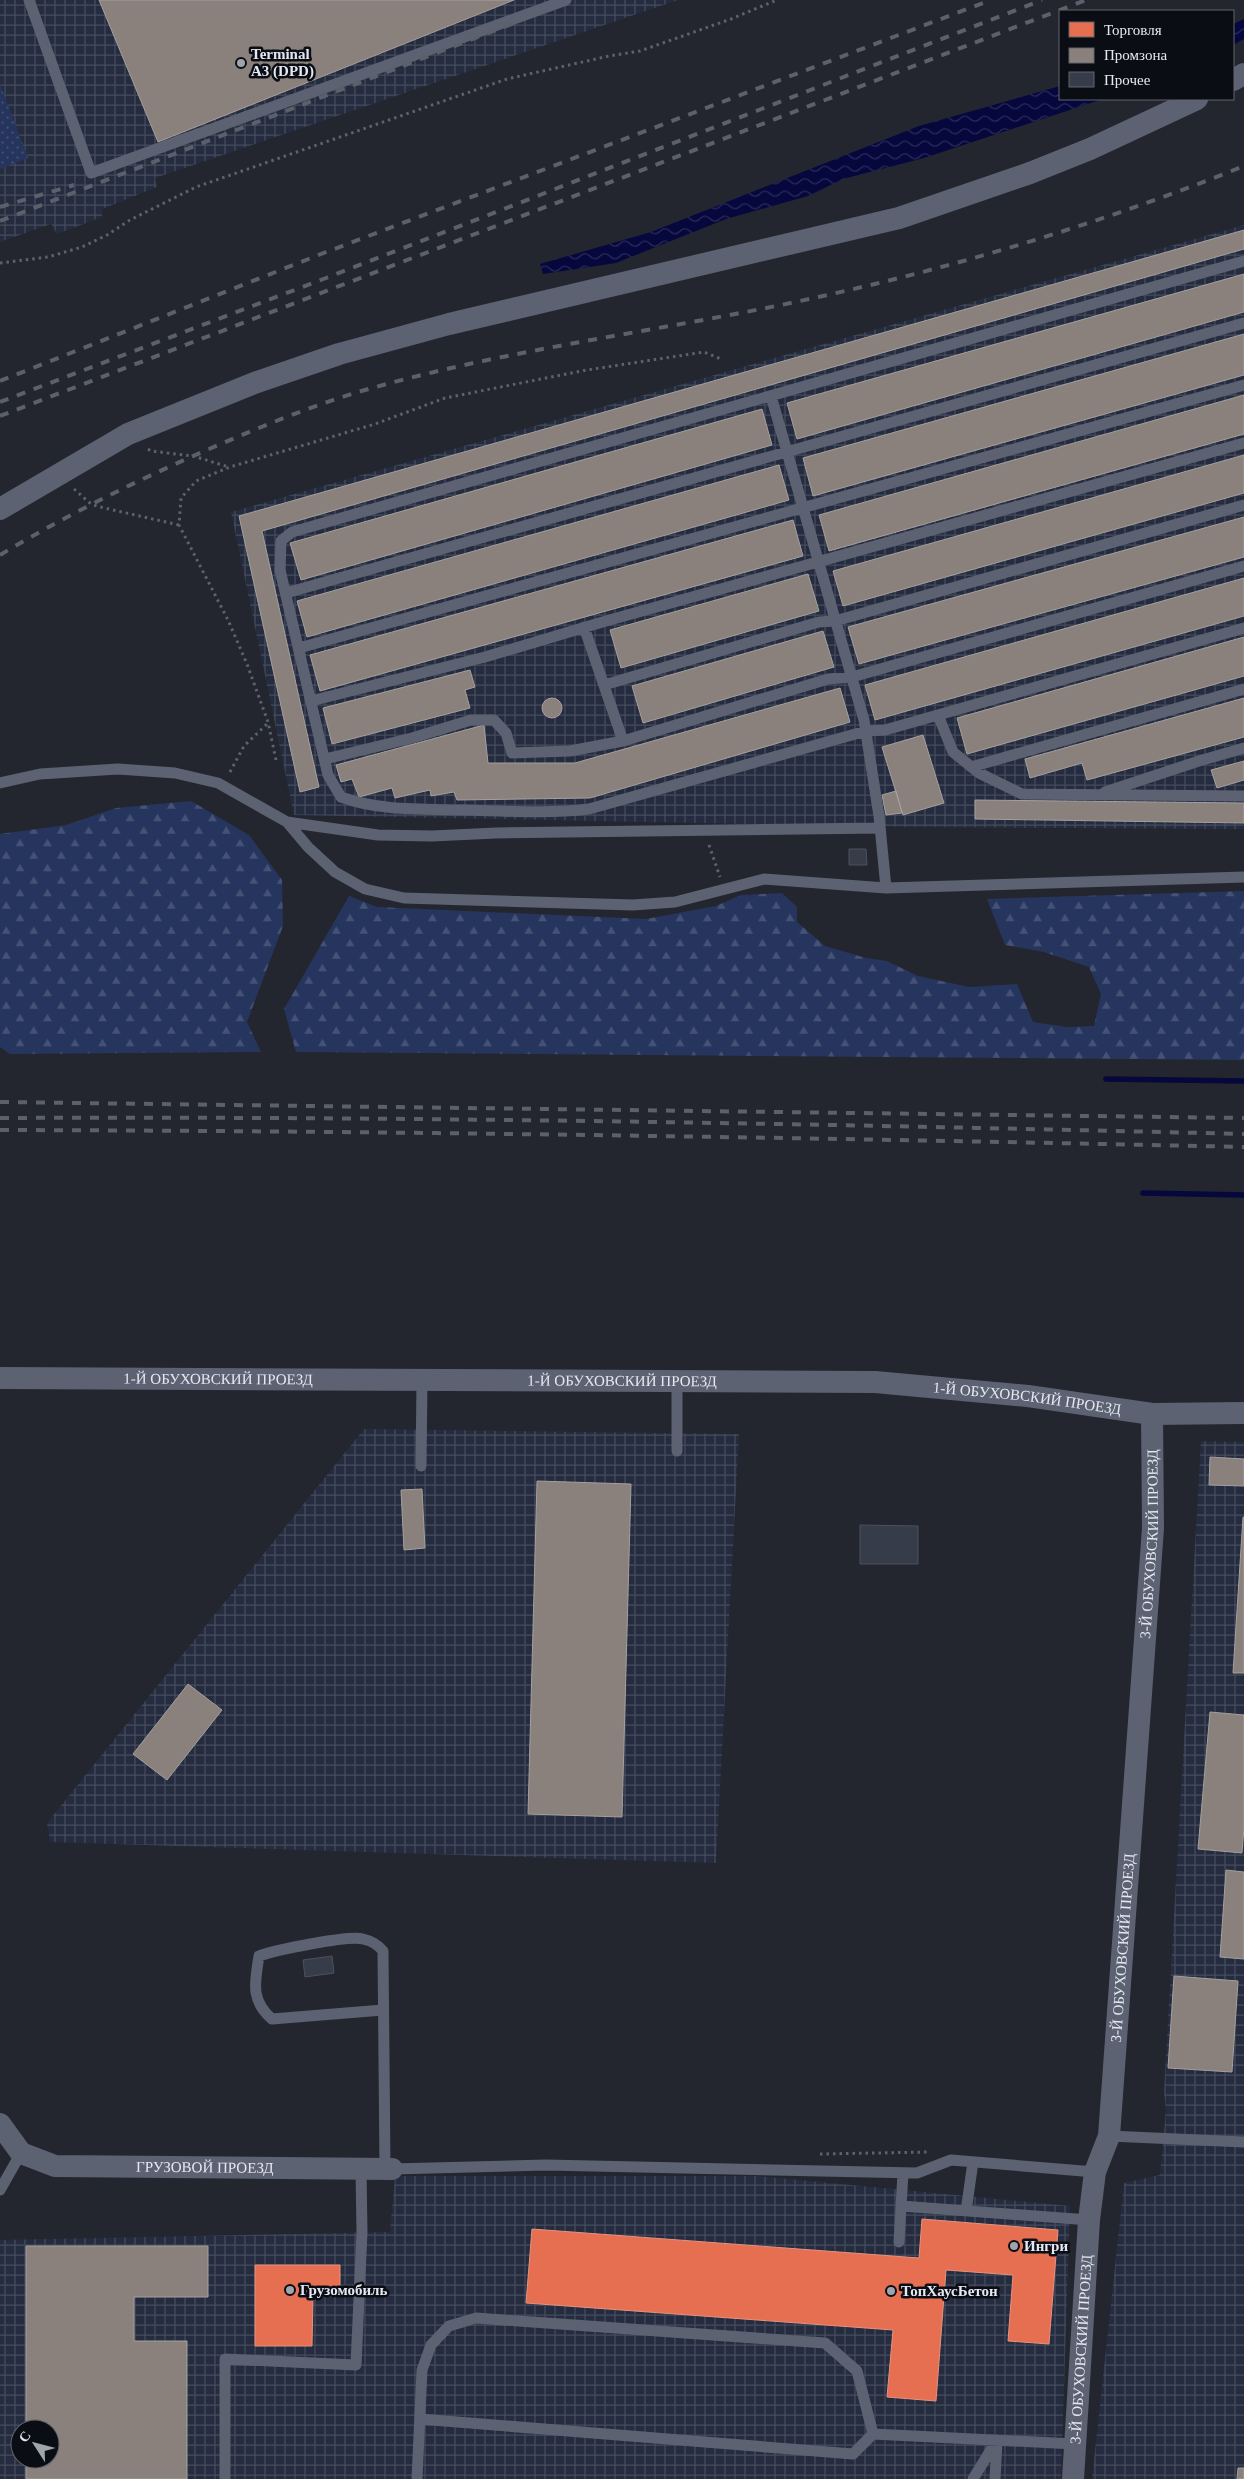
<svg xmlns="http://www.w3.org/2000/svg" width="1244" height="2479" font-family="Georgia,serif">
  <defs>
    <pattern id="industrial-grid" width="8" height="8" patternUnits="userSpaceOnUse" patternTransform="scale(1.25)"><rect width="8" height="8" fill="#252c3f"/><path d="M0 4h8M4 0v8" fill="none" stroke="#444b5b"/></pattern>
    <pattern id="grass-dots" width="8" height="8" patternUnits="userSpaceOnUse" patternTransform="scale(1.25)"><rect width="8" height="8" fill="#26355e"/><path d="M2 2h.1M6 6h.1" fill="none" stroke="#455276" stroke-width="1.8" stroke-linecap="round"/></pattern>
    <pattern id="forest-firs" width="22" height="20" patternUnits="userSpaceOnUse" patternTransform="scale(1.25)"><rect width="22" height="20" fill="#26355e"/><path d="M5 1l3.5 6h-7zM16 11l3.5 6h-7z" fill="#455276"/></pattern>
    <pattern id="water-waves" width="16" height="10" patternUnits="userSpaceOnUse" patternTransform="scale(1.25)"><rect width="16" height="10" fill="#06073d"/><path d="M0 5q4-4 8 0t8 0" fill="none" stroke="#2a2b5a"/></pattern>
  </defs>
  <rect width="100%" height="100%" fill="#23262e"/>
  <path fill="url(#industrial-grid)" fill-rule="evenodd" d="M0 0H678L155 178 157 187 102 209V217L57 234 51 224 0 242Z
    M1244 225V829L911 827 294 815 231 512Z
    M364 1429 739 1434 716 1863 50 1842 47 1823Z
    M1201 1441 1244 1442V2479H1092L1124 2183 1160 2175 1166 2110 1164 2092Z
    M395 2176H757L1070 2206 1061 2479H0V2240L390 2232ZM20 2429H50V2459H20Z"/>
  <path fill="url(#grass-dots)" d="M0 84 28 158 0 169Z"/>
  <path fill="url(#forest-firs)" d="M191 801 249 835 282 880 283 926 247 1022 261 1052 10 1054 0 1047V834L66 825 116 808Z
    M1244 891V1060L296 1052 284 1009 349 896 377 907 646 919 716 906 741 895 782 893 797 907V922L825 946 866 958 887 961 918 976 969 987 1017 984 1033 1022 1067 1027 1094 1026 1101 994 1089 967 1044 952 1005 945 987 899Z"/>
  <path fill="url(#water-waves)" d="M1244 19V39L1233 45V24Z
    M1060 86V99H1103L924 158 843 179 808 196 726 219 616 263 543 274 540 264 651 232 919 126Z"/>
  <path fill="#e76f51" stroke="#e69381" d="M922 2219 1058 2230 1049 2344 1008 2341 1013 2275 946 2270 936 2401 887 2397 893 2330 526 2303 532 2229 919 2258Z
    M255 2265H340V2296H313L312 2346H255Z"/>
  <path fill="#8a817c" stroke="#a5a09f" d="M99 0H514L158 142Z
    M1244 230V249L262 531 319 787 300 792 239 516Z
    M1244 274V312L797 439 787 403Z
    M1244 334V375L813 496 803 458Z
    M1244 395V434L829 551 819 515Z
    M762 409 772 445 301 580 290 543Z
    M1244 455V493L843 606 833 571Z
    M779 465 789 500 307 637 297 601Z
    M1244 517V557L859 664 848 627Z
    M793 520 803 556 320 691 310 655Z
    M808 574 819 611 621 668 610 630Z
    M1244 578V616L875 720 865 685Z
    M823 631 834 667 643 723 632 686Z
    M1244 637V676L967 754 957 718Z
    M470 670 475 687 465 690 470 708 332 744 323 708Z
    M840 688 850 722 590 798 457 800 454 792 431 796 430 790 395 798 392 788 359 797 352 779 341 782 336 765 484 725 488 763H575Z
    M1244 698V737L1087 780 1082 763 1030 778 1025 759Z
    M542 708a10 10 0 1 1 20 0a10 10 0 1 1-20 0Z
    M923 735 944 803 903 815 882 747Z
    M1244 761V780L1217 788 1211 770Z
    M896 791 902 813 886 815 882 795Z
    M975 800 1244 803V823L975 819Z
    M1210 1457 1244 1459V1486L1209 1485Z
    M537 1481 631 1484 622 1817 528 1814Z
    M422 1489 425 1548 404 1550 401 1490Z
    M1243 1517H1244V1673H1233Z
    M188 1684 222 1710 167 1780 133 1754Z
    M1210 1712 1244 1715V1827L1242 1853 1198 1849Z
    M1226 1870 1244 1872V1959L1220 1957Z
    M1174 1976 1238 1981 1232 2072 1168 2068Z
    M26 2246H208V2297H134V2341H187V2479H26V2459H50V2429H26Z
    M1238 2468H1244V2479H1237Z"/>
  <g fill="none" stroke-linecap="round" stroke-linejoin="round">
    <path stroke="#06073d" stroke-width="5.5" d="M1106 1079 1244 1081
      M1143 1193 1244 1195"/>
  </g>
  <path fill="#373c4b" stroke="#4e5159" d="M849 849H866L867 865H849Z
    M860 1525 918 1526V1564H860Z
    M332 1956 334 1973 305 1977 303 1960Z"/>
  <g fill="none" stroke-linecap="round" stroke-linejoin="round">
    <path stroke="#5d626b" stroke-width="3" stroke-dasharray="2.5 4" stroke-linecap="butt" d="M0 263 48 257 82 247 107 235 130 220 196 187 507 79 609 56 640 51 731 19 777 0
      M148 449 151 451 193 456 229 467
      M74 489 91 504 100 507 179 525
      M276 760 268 722 247 664 228 620 179 525 181 498 196 481 230 467 375 424 445 398 587 370 704 352 721 359
      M230 772 244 746 268 723
      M709 845 720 877
      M820 2154 929 2152"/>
    <path stroke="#5c6271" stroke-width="11" d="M29 0 91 173 566 0
      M1244 261 292 532 281 541 280 570 328 775 341 797C379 811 422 809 462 810 505 811 547 814 589 809L866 731 885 730 1244 628
      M771 396 864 720 879 816 886 888
      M286 593 1244 323
      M584 627 623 741
      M299 648 1244 385
      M604 685 819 622 835 621 1244 505
      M311 701 485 657 606 621 1244 443
      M938 715 953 752 979 773 1022 794 1244 796
      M325 759 412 738 471 720H494L506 733 512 753 570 751 623 741 828 679 852 677 1244 566
      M971 767 1244 689
      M0 783 40 774 118 769 175 773 218 783 287 822 308 847 335 872 365 889 404 898 633 905 675 902 764 879 886 888 1244 877
      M1105 792 1199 761 1244 748
      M287 822 378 835 432 836 496 833 880 828
      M677 1382V1451
      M421 1466 422 1381
      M383 2010 272 2019C250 2000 255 1982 259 1956 276 1950 348 1935 363 1939 372 1941 377 1944 383 1951L385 2169
      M1109 2136 1244 2142
      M392 2169 546 2165 917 2173 951 2160 1095 2172
      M0 2190 21 2153
      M901 2206 1089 2220
      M966 2211 973 2162
      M899 2242 903 2173
      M420 2419 853 2454 873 2434 1075 2444
      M225 2479V2359L356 2365 362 2232 361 2170
      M417 2479 422 2370 431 2345 449 2326 476 2318 825 2343 857 2371 873 2434
      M973 2479 997 2440
      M995 2479 997 2442"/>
    <g stroke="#5c6271" stroke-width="22">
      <path d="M1233 80 1244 74"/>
      <path d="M0 509 128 434 257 382 339 354 449 324 899 218 1030 173 1090 149 1197 99"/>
      <path id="s1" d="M0 1378 875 1382 1028 1396 1152 1414 1244 1413"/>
      <path id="s2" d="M0 2124 21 2153 55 2166 392 2169"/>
      <path id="s3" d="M1073 2479 1089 2220 1095 2172 1109 2136 1153 1528 1152 1414"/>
    </g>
    <path stroke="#5c606a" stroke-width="4" stroke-dasharray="9 9" stroke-linecap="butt" d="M0 207 74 185
      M0 221 517 22
      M0 381 321 254 991 0
      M0 402 326 278 1042 0
      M0 416 1086 0
      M0 555C72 512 146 476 223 443 270 423 317 404 365 390 515 347 671 330 823 296 967 264 1107 221 1244 166
      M0 1102 1244 1118
      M0 1118C415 1116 829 1124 1244 1134
      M0 1130C415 1131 829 1138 1244 1147"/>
  </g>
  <g fill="#a0a4ad" stroke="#0b0d14" stroke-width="2">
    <circle cx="241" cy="63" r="5"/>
    <circle cx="1014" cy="2246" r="5"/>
    <circle cx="290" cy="2290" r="5"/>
    <circle cx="891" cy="2291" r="5"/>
  </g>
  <g text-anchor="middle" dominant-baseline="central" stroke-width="5" stroke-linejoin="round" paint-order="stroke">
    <g font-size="15" font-weight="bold" fill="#e4e8f2" stroke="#0b0d14" text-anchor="start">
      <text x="251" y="54">Terminal<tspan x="251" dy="17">A3 (DPD)</tspan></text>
      <text x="1024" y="2246">Ингри</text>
      <text x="300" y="2290">Грузомобиль</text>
      <text x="901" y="2291">ТопХаусБетон</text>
    </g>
    <g font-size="15" fill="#e4e8f2" stroke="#0b0d14">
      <text stroke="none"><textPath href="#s1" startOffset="218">1-Й ОБУХОВСКИЙ ПРОЕЗД</textPath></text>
      <text stroke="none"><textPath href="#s1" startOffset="622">1-Й ОБУХОВСКИЙ ПРОЕЗД</textPath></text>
      <text stroke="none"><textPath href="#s1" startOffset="1028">1-Й ОБУХОВСКИЙ ПРОЕЗД</textPath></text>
      <text stroke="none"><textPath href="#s3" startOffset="940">3-Й ОБУХОВСКИЙ ПРОЕЗД</textPath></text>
      <text stroke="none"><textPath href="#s3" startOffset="535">3-Й ОБУХОВСКИЙ ПРОЕЗД</textPath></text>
      <text stroke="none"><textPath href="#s2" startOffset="222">ГРУЗОВОЙ ПРОЕЗД</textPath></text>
      <text stroke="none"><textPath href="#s3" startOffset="130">3-Й ОБУХОВСКИЙ ПРОЕЗД</textPath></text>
    </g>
  </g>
  <rect x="1059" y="10" width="175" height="90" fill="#0b0d14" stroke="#62656d"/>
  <rect x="1069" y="22" width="25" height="15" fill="#e76f51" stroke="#62656d"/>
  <text x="1104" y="35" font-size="15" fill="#e4e8f2">Торговля</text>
  <rect x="1069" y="48" width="25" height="15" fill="#8a817c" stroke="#62656d"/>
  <text x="1104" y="60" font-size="15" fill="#e4e8f2">Промзона</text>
  <rect x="1069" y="72" width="25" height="15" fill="#373c4b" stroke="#62656d"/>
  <text x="1104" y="85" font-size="15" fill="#e4e8f2">Прочее</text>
  <g transform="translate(35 2444) rotate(306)"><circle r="24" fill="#0b0d14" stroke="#62656d"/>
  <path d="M0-4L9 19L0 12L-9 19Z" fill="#a0a4ad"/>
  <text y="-8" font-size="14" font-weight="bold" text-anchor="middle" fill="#e4e8f2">С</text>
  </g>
</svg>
